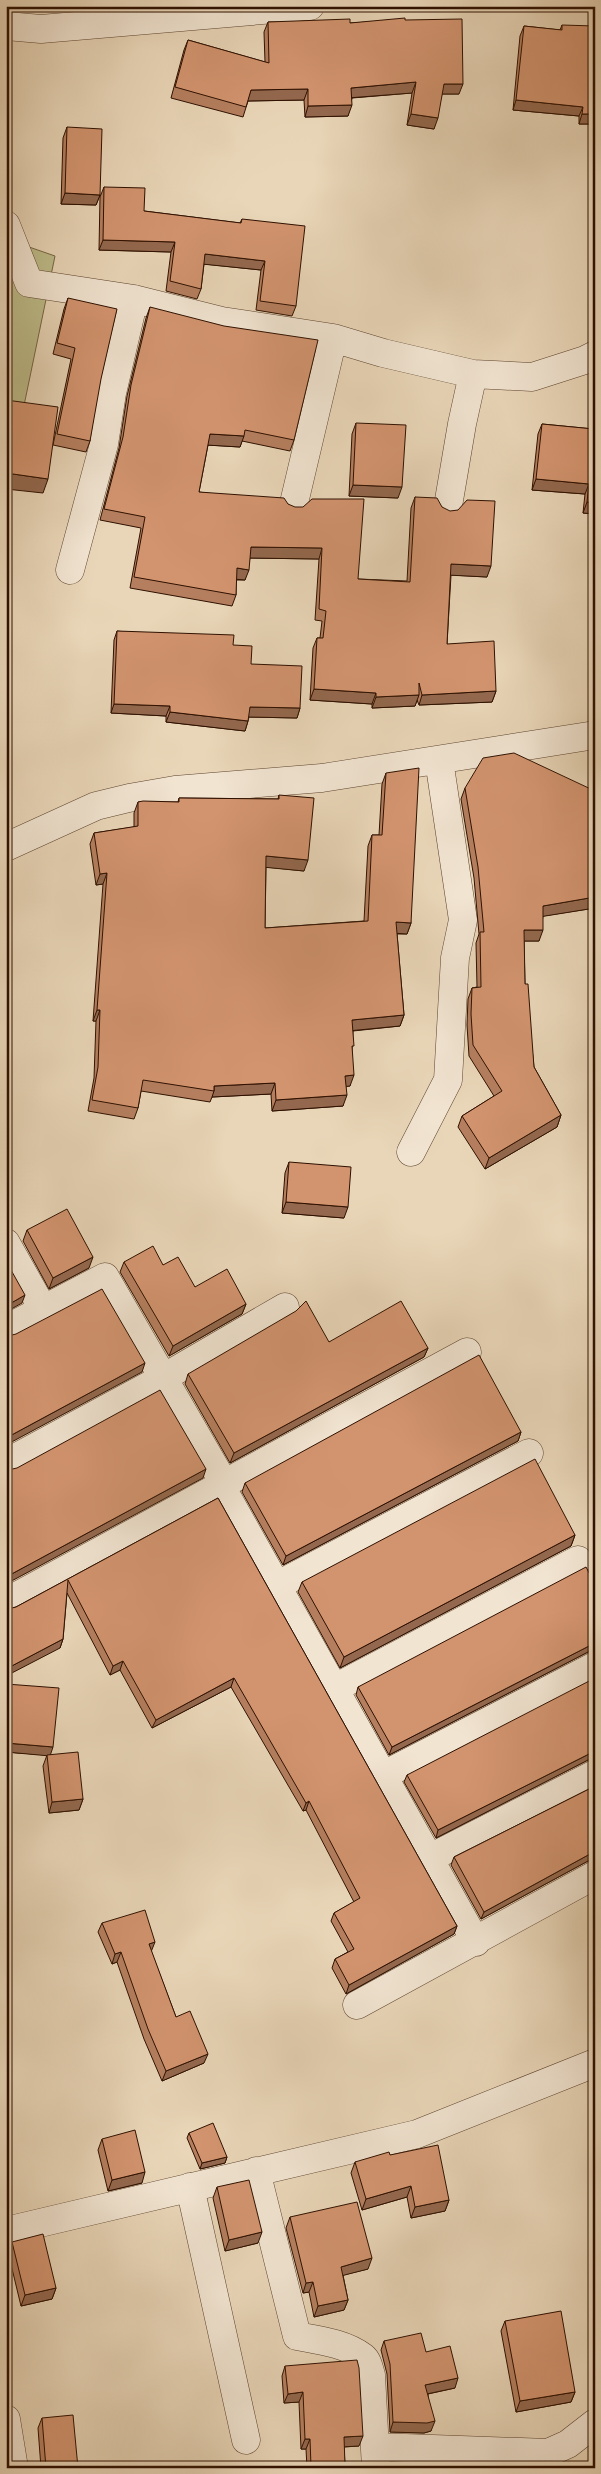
<svg xmlns="http://www.w3.org/2000/svg" width="601" height="2474" font-family="'Libre Bodoni',serif">
  <rect width="100%" height="100%" fill="#e9d6b8"/>
  <filter id="stains"><feTurbulence type="fractalNoise" baseFrequency=".004" numOctaves="4"/><feColorMatrix values="0 0 0 0 .2 0 0 0 0 .09 0 0 0 0 .02 0 0 0 .5 -.17"/></filter>
  <radialGradient id="worn" r=".72"><stop offset=".6" stop-color="#630" stop-opacity="0"/><stop offset="1" stop-color="#630" stop-opacity=".3"/></radialGradient>
  <path fill="#bdbc8a" stroke="#766645" d="M6 239 55 256 21 420 6 416Z"/>
  <g fill="none" stroke-linecap="round" stroke-linejoin="round">
    <defs>
      <path id="minor" d="M6 26 41 29 310 6
        M6 225 29 283 134 299 222 321 333 338 383 353 473 374 532 377 585 360 595 355
        M294 503 333 338
        M448 506 462 424 473 374
        M70 570 104 444 112 393 134 299
        M6 847 96 806 129 798 175 790 322 778 595 735
        M411 1152 448 1080 455 958 463 920 439 760
        M6 1243 43 1309
        M6 1329 105 1277 225 1485
        M6 1463 163 1378 285 1307
        M221 1486 476 1942
        M278 1585 529 1453
        M6 1602 467 1352
        M335 1688 578 1560
        M382 1776 595 1666
        M428 1859 595 1774
        M357 2005 595 1875
        M256 2171 297 2336C318 2340 345 2343 363 2357 368 2361 369 2369 371 2375L376 2468
        M190 2187 246 2440
        M6 2231 417 2134 595 2063
        M6 2419 14 2468
        M377 2447 548 2453 568 2444 595 2423"/>
    </defs>
    <use href="#minor" stroke="#5d422e" stroke-width="29"/>
    <use href="#minor" stroke="#f1e4d1" stroke-width="28"/>
  </g>
  <path fill="#b57f5f" stroke="#2e1000" d="M405 20 459 94H442L434 129 407 125 412 93 352 98 348 116 305 117 304 100 248 101 243 117 171 98 184 50 188 40 265 62 264 32 268 22 350 23Z
    M562 25 595 124H579V116L513 110 520 36 524 26 560 30Z
    M67 127 100 195 96 205 61 204 63 138Z
    M104 187 144 211 240 223 242 219 296 306 292 316 256 310 261 270 204 264 201 289 197 299 166 291 171 252 99 250 100 197Z
    M68 298 90 441 86 452 53 445 71 359 53 354 64 309Z
    M150 307 294 440 290 451 242 441 240 447 208 445 199 492 288 504 358 579 407 581 411 508 415 497 442 507 487 577 451 575 447 644 496 691 492 702 419 705 417 700 415 706 372 708V704L310 700 313 648 317 638H320L322 621 315 620 319 559 250 558 245 580H236V595L232 606 130 588 141 528 100 520 119 448 127 396 146 318Z
    M356 423 398 498 349 496 352 434Z
    M542 424 593 429 595 425V514L583 513 585 494 532 490 538 434Z
    M117 631 233 645 251 664 300 708 297 718 249 717 248 721 245 731 166 722V716L111 713 114 640Z
    M386 773 411 923 407 934H397L404 1015 400 1026 353 1031 350 1086H346L343 1106 272 1111 271 1094 212 1097 210 1102 141 1091 138 1108 134 1119 88 1111 94 1078 96 1021H93L103 884 96 885 90 844 94 833 134 827V813L138 802H178L179 798 278 799 279 795 304 871 266 867 265 928 364 921 368 846 372 835H379L382 784Z
    M465 788 595 791V908L543 916 539 941H524L525 984 534 1067 561 1115 557 1127 485 1169 458 1127 462 1116 494 1096 469 1056 467 1025 468 999 472 988 477 987 476 943 479 934 474 878 461 799Z
    M289 1162 344 1218 282 1213 285 1173Z
    M27 1230 89 1268 49 1289 23 1241Z
    M124 1262 163 1265 195 1287 246 1304 242 1314 169 1356 120 1272Z
    M329 1342 428 1348 424 1357 230 1463 185 1384 188 1374Z
    M521 1432 518 1441 283 1565 242 1492 245 1483Z
    M218 1498 457 1926 454 1934 346 1994 332 1968 335 1959 348 1952 331 1921 334 1913 354 1902 306 1810 303 1811 231 1687 152 1728 120 1670 110 1675 67 1593 63 1639 60 1648 8 1609 16 1607Z
    M575 1535 571 1546 340 1668 298 1592 302 1582Z
    M588 1652 389 1755 356 1695 358 1687Z
    M6 1752 51 1755 83 1799 79 1810 49 1813 43 1766 47 1755Z
    M588 1760 436 1838 404 1782 407 1775Z
    M595 1786V1859L588 1861 481 1919 451 1865 454 1857Z
    M102 1923 151 1951 176 2017 204 2063 162 2081 144 2039 117 1962 112 1964 98 1932Z
    M189 2133 227 2157 225 2163 200 2169 187 2138Z
    M102 2139 142 2183 108 2191 98 2150Z
    M355 2162 449 2200 445 2211 411 2218 407 2197 362 2210 351 2173Z
    M217 2187 258 2243 225 2251 213 2198Z
    M290 2217 368 2269 343 2275 348 2300 344 2310 314 2317 309 2292 303 2293 286 2228Z
    M12 2242 56 2288 52 2299 21 2306 8 2252Z
    M505 2321 575 2392 571 2402 516 2412 501 2331Z
    M384 2341 426 2352 455 2388 428 2394 431 2431 424 2433 390 2432 387 2374 381 2350Z
    M285 2366 359 2446 344 2447 345 2465 344 2468H307L306 2449H301L299 2402 284 2403 282 2376Z
    M42 2418 78 2468H41L38 2428Z"/>
  <path fill="#93684e" stroke="#2e1000" d="M416 82 412 93 348 98 351 88Z
    M444 84H463L459 94H440Z
    M308 89 304 100 247 101 251 90Z
    M516 100 583 107 579 116 513 110Z
    M352 105 348 116 305 117 308 106Z
    M411 114 438 118 434 129 407 125Z
    M582 114H595V124H579Z
    M65 193 100 195 96 205 61 204Z
    M103 240 175 242 171 252 99 250Z
    M205 254 265 261 261 270 202 264Z
    M210 434 244 436 240 447 206 445Z
    M6 473 48 479 43 493 6 489Z
    M536 479 589 484 585 494 532 490Z
    M353 485 402 487 398 498 349 496Z
    M587 502 595 503V514L583 513Z
    M251 547 322 548 319 559 247 558Z
    M451 564 491 566 487 577 447 575Z
    M237 568 249 570 245 580 233 579Z
    M314 689 376 693 372 704 310 700Z
    M496 691 492 702 419 705 422 695Z
    M419 695 415 706 372 708 376 697Z
    M114 704 170 706 166 716 111 713Z
    M250 707 300 708 297 718 247 717Z
    M170 712 248 721 245 731 166 722Z
    M266 856 308 860 304 871 262 867Z
    M107 873 103 884 96 885 100 874Z
    M595 897V908L539 917 543 906Z
    M396 922 411 923 407 934 392 933Z
    M524 930H543L539 941H520Z
    M97 1010H100L96 1021H93Z
    M404 1015 400 1026 348 1031 352 1020Z
    M354 1075 350 1086 341 1087 345 1076Z
    M275 1083 271 1094 212 1097 214 1091V1086Z
    M347 1095 343 1106 272 1111 276 1100Z
    M561 1115 557 1127 485 1169 489 1158Z
    M286 1202 348 1207 344 1218 282 1213Z
    M93 1257 89 1268 49 1289 53 1278Z
    M25 1295 22 1303 6 1312V1306Z
    M246 1304 242 1314 169 1356 173 1346Z
    M428 1348 424 1357 230 1463 234 1453Z
    M145 1363 142 1372 6 1445V1438Z
    M521 1432 518 1441 283 1565 286 1556Z
    M206 1469 203 1478 6 1584V1577Z
    M575 1535 571 1546 340 1668 344 1657Z
    M63 1639 60 1648 6 1676V1669Z
    M595 1644V1651L588 1652 389 1755 392 1747 591 1645Z
    M123 1661 120 1670 110 1675 113 1666Z
    M234 1678 231 1687 152 1728 156 1720Z
    M6 1743 53 1747 50 1756 6 1752Z
    M595 1752V1759L588 1760 436 1838 438 1830 591 1753Z
    M83 1799 79 1810 49 1813 52 1802Z
    M309 1801 306 1810 303 1811 306 1803Z
    M595 1853V1859L588 1861 481 1919 484 1912 590 1854Z
    M457 1926 454 1934 346 1994 349 1985Z
    M155 1942 151 1952 149 1944Z
    M121 1952 117 1962 112 1964 115 1954Z
    M208 2054 204 2063 162 2081 166 2071Z
    M227 2157 225 2163 200 2169 202 2163Z
    M145 2172 142 2183 108 2191 112 2180Z
    M411 2186 407 2197 362 2210 366 2199Z
    M449 2200 445 2211 411 2218 415 2207Z
    M262 2232 258 2243 225 2251 229 2240Z
    M372 2258 368 2269 337 2277 341 2267Z
    M313 2282 309 2292 303 2293 306 2283Z
    M56 2288 52 2299 21 2306 25 2295Z
    M348 2300 344 2310 314 2317 318 2306Z
    M458 2378 455 2388 422 2395 425 2385Z
    M303 2392 299 2402 284 2403 288 2394Z
    M575 2392 571 2402 516 2412 520 2401Z
    M435 2421 431 2431 424 2433 390 2432 393 2422Z
    M363 2436 359 2446 341 2447 344 2437Z
    M305 2439H310L306 2449H301Z
    M345 2465 344 2468H310L311 2466Z"/>
  <path fill="#d2946f" stroke="#2e1000" d="M405 18V20L462 19 463 84H444L438 118 411 114 416 82 351 88 352 105 308 106V89L251 90 246 107 175 87 188 40 269 63 268 22 350 19V23Z
    M562 25 595 26V114H582L583 107 516 100 524 26 562 30Z
    M67 127 102 129 100 195 65 193Z
    M104 187 145 188 144 211 241 223 242 219 305 226 296 306 260 301 265 261 205 254 201 289 170 281 175 242 103 240Z
    M68 298 117 309 101 379 90 441 57 434 75 348 57 343Z
    M150 307 224 326 318 340 294 440 245 430 244 436 210 434 199 492 284 498 288 504 295 507H303L312 499H364L358 579 410 582 415 497 437 498 442 507 450 511 458 510 467 500 495 501 491 566 451 564 447 644 494 641 496 691 422 695 419 683V695L376 697V693L314 689 317 638H323L326 611 319 609 322 548 251 547 249 570 237 568 236 595 134 577 145 517 104 509 123 437 131 385Z
    M6 400 58 407 48 479 6 473Z
    M356 423 406 425 402 487 353 485Z
    M542 424 594 429 595 425V503L587 502 589 484 536 479Z
    M117 631 234 635 233 645 252 646 251 664 302 666 300 708 250 707 248 721 170 712V706L114 704Z
    M514 753 595 791V897L543 906V930H524L525 984H528L534 1067 561 1115 489 1158 462 1116 502 1091 473 1045 471 1014 472 988 481 987 480 932H484L478 867 465 788 483 758Z
    M419 768 411 923 396 922 404 1015 352 1020 354 1046H352L354 1075 345 1076 347 1095 276 1100 275 1083 214 1086V1091L143 1080 138 1108 92 1100 98 1067 100 1010H97L107 873 100 874 94 833 138 826V802L143 801 179 802V798L279 799V795L314 798 308 860 266 856 265 928 368 921 372 835H382L386 773Z
    M289 1162 351 1167 348 1207 286 1202Z
    M67 1209 93 1257 53 1278 27 1230Z
    M153 1246 163 1265 178 1257 195 1287 227 1269 246 1304 173 1346 124 1262Z
    M6 1261 25 1295 6 1306Z
    M102 1289 145 1363 6 1438V1335L8 1336 16 1334Z
    M306 1301 329 1342 401 1301 428 1348 234 1453 188 1374 296 1311Z
    M479 1355 521 1432 286 1556 245 1483Z
    M160 1390 206 1469 6 1577V1469L8 1470 17 1468Z
    M535 1459 575 1535 344 1657 302 1582Z
    M218 1498 457 1926 349 1985 335 1959 354 1949 334 1913 360 1898 309 1801 306 1803 234 1678 156 1720 123 1661 113 1666 68 1580 63 1639 6 1669V1608L8 1609 16 1607Z
    M586 1567 595 1584V1644L591 1645 392 1747 358 1687Z
    M595 1678V1752L591 1753 438 1830 407 1775Z
    M6 1684 59 1688 53 1747 6 1743Z
    M78 1752 83 1799 52 1802 47 1755Z
    M595 1786V1853L590 1854 484 1912 454 1857Z
    M145 1910 155 1942 149 1944 176 2017 190 2011 208 2054 166 2071 148 2029 121 1952 115 1954 102 1923Z
    M213 2123 227 2157 202 2163 189 2133Z
    M135 2130 145 2172 112 2180 102 2139Z
    M438 2145 449 2200 415 2207 411 2186 366 2199 355 2162 389 2152 390 2155Z
    M249 2180 262 2232 229 2240 217 2187Z
    M357 2202 372 2258 341 2267 348 2300 318 2306 313 2282 306 2283 290 2217Z
    M43 2234 56 2288 25 2295 12 2242Z
    M561 2311 575 2392 520 2401 505 2321Z
    M421 2333 426 2352 450 2346 458 2378 425 2385 435 2421 427 2423 393 2422 390 2364 384 2341Z
    M357 2360 359 2368 363 2436 344 2437 345 2465 311 2466 310 2439H305L303 2392 288 2394 285 2366Z
    M73 2415 78 2468H46L42 2418Z"/>
  <rect width="601" height="2474" fill="none" stroke="#e9d6b8" stroke-width="25"/>
  <rect x="8" y="8" width="586" height="2459" fill="none" stroke="#2e1000" stroke-width="2.5"/>
  <rect x="12" y="12" width="576" height="2449" fill="none" stroke="#2e1000"/>
  <rect width="100%" height="100%" filter="url(#stains)"/>
  <rect width="100%" height="100%" fill="url(#worn)"/>
</svg>
